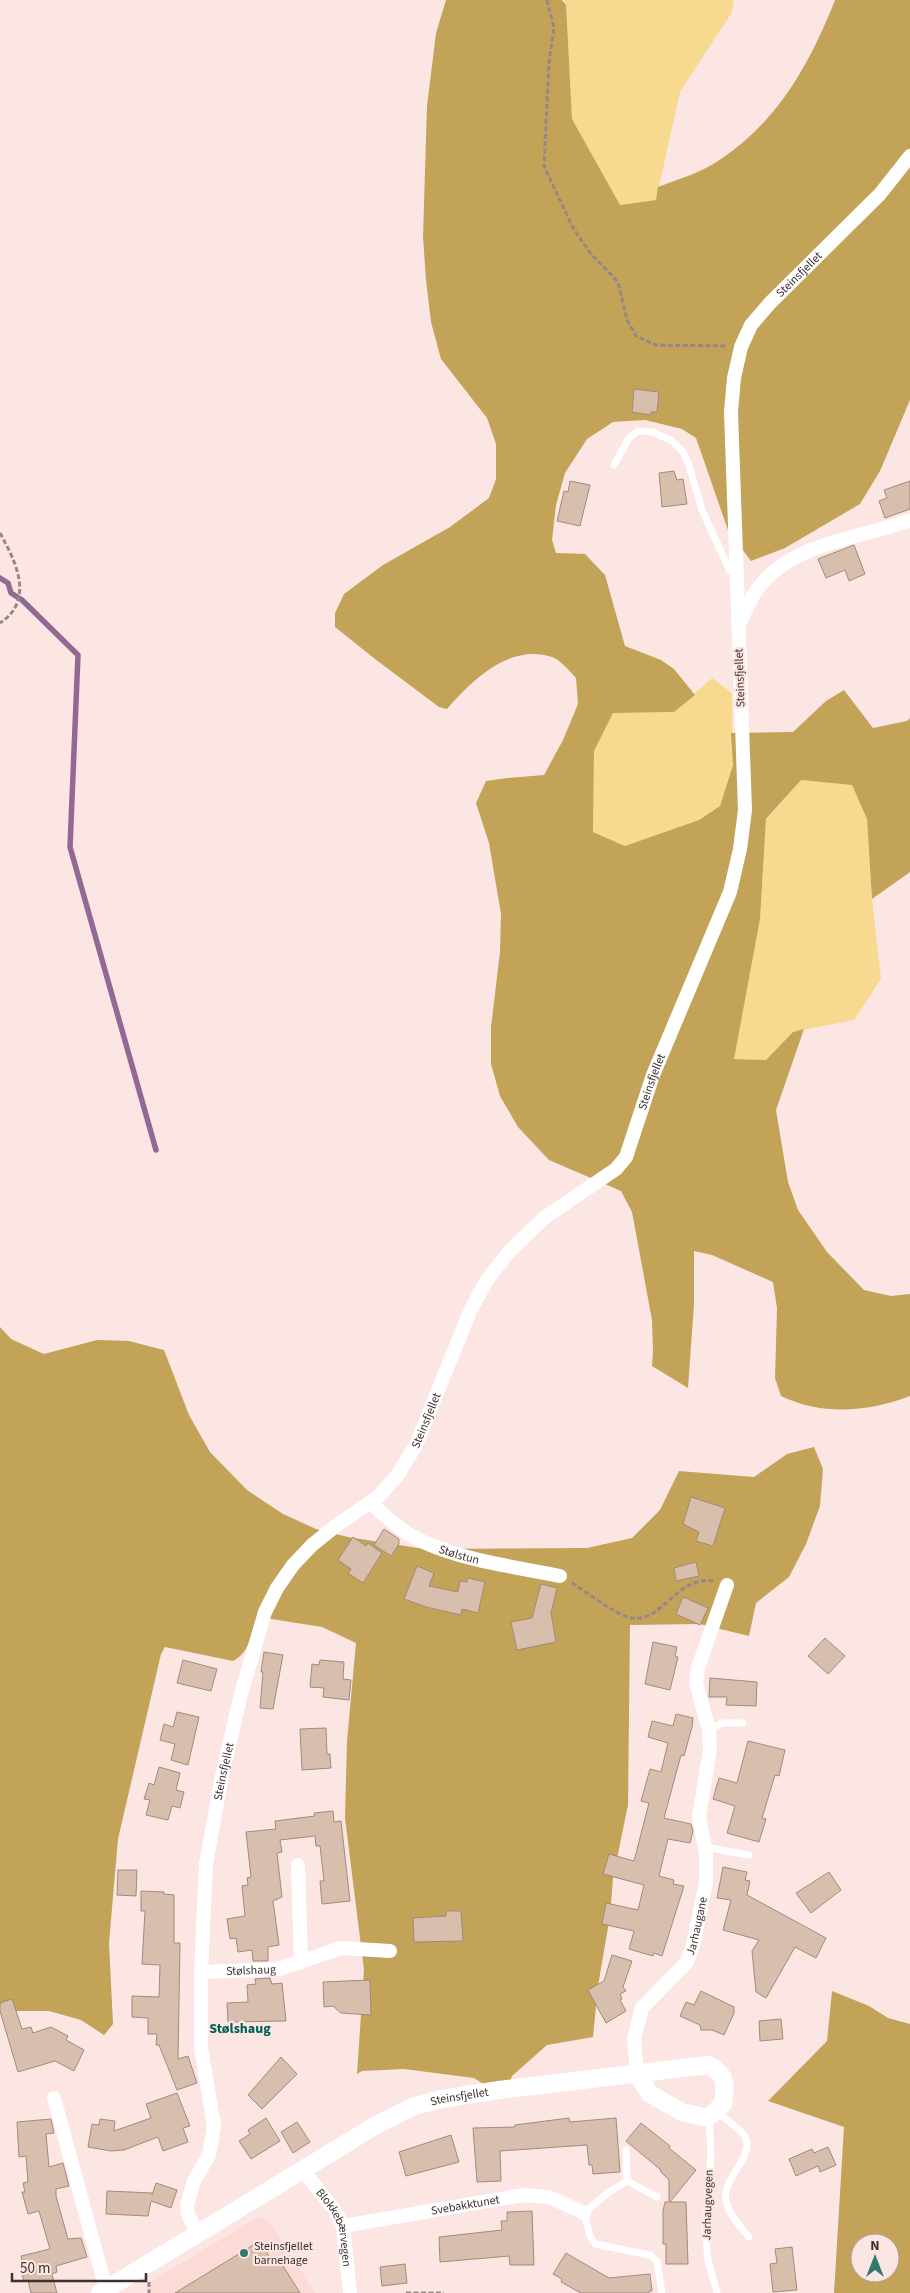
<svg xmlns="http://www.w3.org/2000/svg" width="910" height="2293" font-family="'Source Sans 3',sans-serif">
  <rect width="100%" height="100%" fill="#fbe6e4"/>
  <path fill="#fcdad6" d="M260 2216 269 2221 315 2293H148L145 2285Z"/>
  <path fill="#f8d990" d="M565 0H734L732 12 680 92 656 200 619 205 572 119Z
    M712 678 732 693 733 765 720 806 699 820 625 846 593 832 594 751 613 713 674 712Z
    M801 780 852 785 867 819 872 899 881 979 854 1020 793 1032 766 1060 733 1059 760 919 766 820Z"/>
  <path fill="#c2a357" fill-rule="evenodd" d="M446 0H562L566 5 572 119 620 205 656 200 658 187C679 179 703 172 721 159 779 120 810 63 835 0H910V400L880 471 860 504 785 548 751 561 728 530 696 438 682 429 645 420 613 422 587 439 565 473 556 505 552 540 556 553 585 554 605 575 625 646 661 660 674 669 695 695 674 712 613 713 594 751 593 832 625 846 699 820 720 806 733 765 731 733 793 732 826 701 844 690 873 728 907 721 910 718V872L872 899 867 819 852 785 801 780 766 819 760 919 734 1059 766 1060 793 1032 804 1029 776 1110 788 1182 798 1210 827 1252 864 1290 891 1296 910 1294V1396C868 1412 822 1416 781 1396L775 1378 777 1308 773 1282 712 1255 694 1251V1304L688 1388 652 1366 653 1352 652 1320 632 1212 621 1191 549 1160 518 1127 500 1096 491 1064V1027L500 952 501 914 489 843 476 803 486 781 507 778 544 775 563 740 578 704 576 678C570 672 561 660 552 657 510 643 472 680 447 709L439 707 375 659 335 627V613L344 594 383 565 450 527 489 498 496 479V444L487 418 441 359 431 322 426 280 423 237 427 106 436 33Z
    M0 1327 11 1339 44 1354 97 1340 129 1341 164 1350 189 1415 210 1452 247 1490 283 1514 316 1529 348 1537 424 1549 587 1548 632 1538 660 1510 679 1471 754 1477 787 1454 814 1447 823 1469 820 1506 806 1544 789 1577 756 1603 749 1636 700 1624 630 1625 628 1805 613 1878 610 1916 598 1986 593 2037 547 2045 512 2076 505 2098 474 2078 404 2069 362 2071 357 2074 364 1970 345 1818 347 1741 356 1643 322 1627 265 1618C248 1629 253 1651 233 1661L165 1647 161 1654 118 1839 109 1943 113 2024 104 2035 81 2020 49 2011H0Z
    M832 1991 869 2006 888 2018 910 2024V2293H834L844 2127 768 2101 827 2041ZM860 2243H890V2273H860Z"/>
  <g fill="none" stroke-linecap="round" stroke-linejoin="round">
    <path stroke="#926992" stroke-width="5.5" d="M0 578 8 583 11 593 22 600 78 655 70 847 156 1150"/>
  </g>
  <path fill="#d8beac" stroke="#a38a79" d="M634 389 659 392 657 412H651V415L632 412Z
    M674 471 677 480 683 479 687 504 662 507 659 473Z
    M570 481 590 485 580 526 557 521 564 491 568 492Z
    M910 481V509L885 518 879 501 887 498 884 490Z
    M854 545 865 574 849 581 845 570 826 578 818 559Z
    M691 1497 725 1508 713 1546 696 1541 699 1532 683 1524Z
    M384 1529 399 1539V1544L391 1556 374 1545Z
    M353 1537 366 1546 368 1543 382 1553 363 1583 348 1573 351 1569 338 1560Z
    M696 1562 699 1576 676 1581 674 1568Z
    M417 1566 434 1573 429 1586 458 1592 460 1581 467 1582 468 1578 485 1582 478 1613 462 1609 461 1615 426 1607 404 1599Z
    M541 1584 557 1588 551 1613 556 1642 517 1650 511 1622 532 1618Z
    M683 1597 708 1608 700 1625 676 1614Z
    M825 1638 845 1656 828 1674 808 1656Z
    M653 1642 677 1647 675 1656 678 1657 670 1690 645 1684Z
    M264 1652 283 1655 273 1709 260 1708 263 1672H261Z
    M183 1660 217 1669 211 1691 177 1683Z
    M320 1660 344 1662 343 1679 351 1680 349 1700 323 1697 324 1688 310 1687 312 1664 319 1665Z
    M710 1678 757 1682 756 1706 726 1705 727 1697H709Z
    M177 1712 199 1717 188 1765 171 1760 175 1744 160 1740 164 1724 173 1727Z
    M676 1714 693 1718 692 1727 684 1756 681 1755 664 1818 691 1824 693 1831 690 1843 668 1839 659 1876 674 1880 673 1884 684 1886 662 1956 654 1953 653 1956 629 1949 634 1931 602 1924 606 1903 638 1910 644 1885 603 1874 609 1854 634 1861 649 1803 641 1801 650 1769 661 1772 668 1743 648 1737 652 1721 673 1726Z
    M326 1728 327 1754H330L331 1768 302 1770 300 1729Z
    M748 1741 785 1750 779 1776 775 1775 762 1818 766 1819 759 1842 727 1833 735 1806 713 1799 719 1778 737 1783Z
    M159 1767 180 1773 176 1790 184 1792 180 1808 172 1806 168 1820 146 1815 150 1800 144 1799 149 1783 154 1785Z
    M333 1811 334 1822 341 1821 350 1901 322 1904 320 1881H324L320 1846H316L315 1836 280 1840 282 1852 277 1853 282 1897 273 1901 279 1945 268 1947V1961H253L252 1950 238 1952 236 1938 230 1939 227 1919 245 1916 242 1886 248 1885 247 1878 251 1877 246 1832 276 1829 275 1821 315 1816 314 1813Z
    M723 1867 747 1872 745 1880 750 1881 747 1895 826 1938 816 1958 795 1947 766 1998 756 1992 752 1951 759 1940 723 1930 731 1900 717 1898Z
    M118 1870H137L136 1896 117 1895Z
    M829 1872 841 1890 811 1913 796 1893Z
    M141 1891 164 1892V1894L174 1895V1943H180L178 2059 188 2056 197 2083 177 2090 159 2045H156L157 2034H148V2018L132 2017V1996L159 1997 160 1965 142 1964 145 1911H141Z
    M446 1911H461L463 1941 414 1942 413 1918 446 1916Z
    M612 1955 632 1961 623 1987 626 1991 620 1994 622 1999 620 2000 626 2011 606 2023 588 1990 604 1981Z
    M270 1978 272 1984 282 1983 286 2021 228 2022 227 2003 248 2002 247 1985 256 1984 255 1979Z
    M370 1980 371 2015 341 2013 333 2006 324 2007 323 1982Z
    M701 1991 734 2007V2013L724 2035 712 2030H701L700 2025 680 2016 686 2002 694 2005Z
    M12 1999 22 2029 31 2027 33 2033 51 2027 68 2036 66 2040 84 2050 74 2071 55 2061 18 2072 0 2011V2003Z
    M781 2019 783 2039 760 2041 759 2021Z
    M281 2057 297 2074 262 2109 248 2095Z
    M177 2093 190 2126 183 2128 188 2142 163 2151 158 2137 124 2150 111 2151 88 2147 92 2124 99 2125 100 2119 115 2121 114 2131 151 2118 146 2104Z
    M266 2118 280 2141 251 2159 239 2141 250 2134 248 2130Z
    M569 2118 570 2122 616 2118 620 2172 593 2174 592 2165H589L587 2145 500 2151 501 2181 477 2182 473 2128 515 2127V2125Z
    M51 2119 54 2133 46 2134 49 2167 63 2163 69 2186 56 2189V2196L68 2239 81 2238 87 2257 56 2266 57 2272 52 2274 57 2293H31L28 2280 24 2281 20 2267 23 2266 21 2256 50 2249 39 2211 28 2214 22 2192H25L23 2183 28 2182 26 2156 19 2157 17 2122Z
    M297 2122 310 2142 293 2153 281 2132Z
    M641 2123 670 2146 669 2148 696 2170 670 2202H686L688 2264H666V2244H663V2211L665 2202H669V2180L660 2171 661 2170 626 2141Z
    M451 2135 459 2162 406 2176 399 2152Z
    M828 2147 836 2165 820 2172 818 2166 796 2176 789 2159 812 2149 814 2153Z
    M156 2183 177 2190 171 2208 151 2201 148 2216 106 2214 107 2191 152 2193V2195Z
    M532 2211 534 2265H510L509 2256 440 2262 439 2237 502 2230 501 2221H507V2212Z
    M260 2241 272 2261 278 2258 300 2293H175Z
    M792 2247 797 2290 773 2292 770 2264 777 2263 775 2249Z
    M566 2253 609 2278 650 2274 652 2291H649V2293H581L561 2282 562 2279 553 2274Z
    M405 2264 407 2283 382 2286 380 2267Z"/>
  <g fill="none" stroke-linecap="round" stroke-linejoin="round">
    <path stroke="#988786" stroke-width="3" stroke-dasharray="5 2.5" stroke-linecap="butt" d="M547 0 554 28 549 63 544 166 573 228 591 254 618 282 627 320 636 336 656 345 727 346
      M0 533C16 562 35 600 0 623
      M572 1583C588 1593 608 1609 625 1616 661 1630 673 1575 714 1581
      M149 2282V2293
      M406 2293H444"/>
    <path stroke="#fff" stroke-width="7" d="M614 465 629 438 638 431 653 432 672 441 683 452 689 465 702 510 730 571 736 574
      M709 1730 722 1723H743
      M705 1847 749 1855
      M716 2112C725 2119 740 2128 745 2137 756 2156 721 2179 726 2201 729 2215 740 2226 749 2237
      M709 2117 711 2154 705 2231 708 2260 717 2293
      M626 2150 627 2181 609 2192 584 2213 590 2236 595 2244 650 2255 657 2261 662 2293
      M627 2181 657 2197"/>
    <g stroke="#fff" stroke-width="14">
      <path d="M739 625C744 614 749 601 756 591 790 542 859 539 910 520"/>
      <path id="s1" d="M370 1502C387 1518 404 1534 426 1543 466 1561 517 1567 560 1576"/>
      <path d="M298 1865 301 1962"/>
      <path id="s2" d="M201 1972 279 1969 341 1948 390 1951"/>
      <path id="s3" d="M637 2074 634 2039 642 2008 687 1962 693 1945 706 1883V1854L699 1817 710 1749 709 1730 696 1683 698 1668 727 1585"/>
      <path d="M54 2098 106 2289"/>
      <path id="s4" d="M302 2169 334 2209 343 2226 350 2293"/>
      <path id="s5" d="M343 2226 523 2195 549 2197 584 2213"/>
      <path id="s6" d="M197 2233 188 2214 187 2205 194 2181 209 2155 214 2126 201 2048V1972L206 1864 222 1776 241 1694 265 1612 277 1588 293 1565 312 1545 337 1525 378 1497 397 1476 416 1445 471 1309 487 1280 508 1253 544 1218 616 1169 626 1157 653 1075 730 892 740 849 745 810 731 412 734 378 741 347 751 325 770 303 880 194 910 156"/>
    </g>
    <path stroke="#fff" stroke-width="18" id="s7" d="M100 2293 378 2124 415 2106 441 2099 499 2090 708 2065C727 2075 726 2083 723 2104L709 2117H703L682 2112 650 2094 637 2074"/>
  </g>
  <circle fill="#34786b" stroke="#fbe6e4" stroke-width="2" cx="244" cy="2253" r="5"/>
  <g text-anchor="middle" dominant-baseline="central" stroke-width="4.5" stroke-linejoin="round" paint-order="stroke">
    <g font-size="12" fill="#3d302f" stroke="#fbe6e4">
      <text stroke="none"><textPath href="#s6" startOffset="2159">Steinsfjellet</textPath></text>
      <text transform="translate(740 678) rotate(-92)">Steinsfjellet</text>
      <text stroke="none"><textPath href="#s6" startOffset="1312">Steinsfjellet</textPath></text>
      <text stroke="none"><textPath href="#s6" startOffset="892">Steinsfjellet</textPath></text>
      <text stroke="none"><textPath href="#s1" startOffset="105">Stølstun</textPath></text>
      <text stroke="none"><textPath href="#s6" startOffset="472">Steinsfjellet</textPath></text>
      <text stroke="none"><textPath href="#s3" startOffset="169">Jarhaugane</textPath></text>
      <text stroke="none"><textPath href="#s2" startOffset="50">Stølshaug</textPath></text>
      <text stroke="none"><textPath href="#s7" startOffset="412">Steinsfjellet</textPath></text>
      <text stroke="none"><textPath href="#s5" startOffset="124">Svebakktunet</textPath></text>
      <text transform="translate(708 2205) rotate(-88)">Jarhaugvegen</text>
      <text stroke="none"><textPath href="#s4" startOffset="69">Blokkebærvegen</textPath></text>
    </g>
    <g font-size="12" fill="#3d302f" stroke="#fbe6e4" text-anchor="start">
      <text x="254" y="2246">Steinsfjellet<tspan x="254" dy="14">barnehage</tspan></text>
    </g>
    <g font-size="14" font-weight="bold" fill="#006053" stroke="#fbe6e4">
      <text x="240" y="2029">Stølshaug</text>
    </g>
  </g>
  <g transform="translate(875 2258)"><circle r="24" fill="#fbe6e4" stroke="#af9d9c"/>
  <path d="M0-4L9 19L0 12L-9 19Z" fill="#34786b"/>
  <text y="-8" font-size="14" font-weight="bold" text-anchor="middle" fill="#3d302f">N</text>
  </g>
  <path d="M12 2273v8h134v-8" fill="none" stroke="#3d302f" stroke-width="2.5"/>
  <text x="20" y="2273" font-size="15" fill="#3d302f" stroke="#fbe6e4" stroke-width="4" paint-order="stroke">50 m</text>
</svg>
